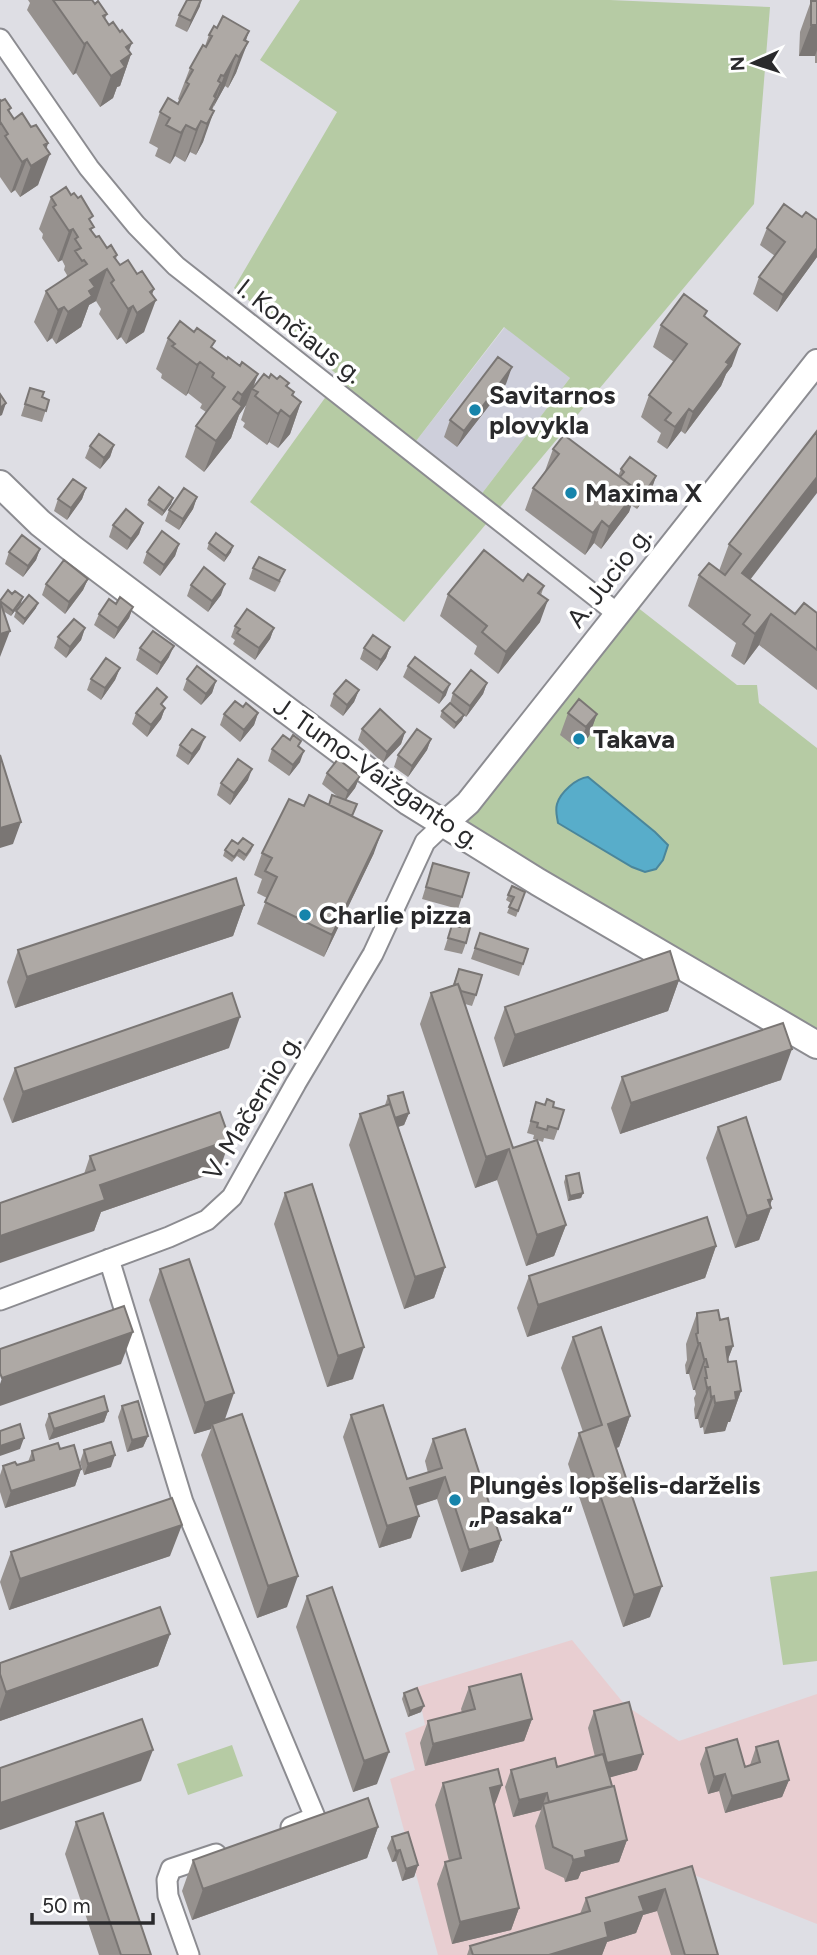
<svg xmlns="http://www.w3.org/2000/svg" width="817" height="1955" font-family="Figtree,sans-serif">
  <rect width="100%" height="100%" fill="#dedee4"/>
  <path fill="#cecfdb" d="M505 327 570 378 480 496 413 445Z"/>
  <path fill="#e8ced1" d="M572 1640 625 1705 679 1741 817 1694V1924L694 1875 717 1955H438L390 1779 415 1770 405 1733 425 1725 417 1687Z"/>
  <path fill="#b6cba4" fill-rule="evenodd" d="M300 0H610L770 7 754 204 404 622 250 502 340 377 234 288 337 112 260 60ZM504 327 570 378 480 496 413 445Z
    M637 607 737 685H757L759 703 817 748V1029L466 824Z
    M817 1571V1661L783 1665 770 1577Z
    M232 1745 243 1776 188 1795 177 1764Z"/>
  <path fill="#58adca" stroke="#4a869b" stroke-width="2" d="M588 777 655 832 668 845 663 860 656 869 645 872 632 867 558 823C557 816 555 811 557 804 560 793 576 778 588 777Z"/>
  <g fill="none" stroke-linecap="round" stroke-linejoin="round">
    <defs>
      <path id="minor" d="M0 39 89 168 136 225 176 266 618 614
        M109 1259 183 1502 315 1817 291 1827
        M0 1300 169 1237 207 1220 232 1197 296 1083 373 954 425 842 443 825
        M189 1955 168 1896 167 1880 171 1869 216 1854"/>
      <path id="tertiary" d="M443 825 468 803 817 362"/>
      <path id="secondary" d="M0 484 40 523 74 550 409 802 538 882 817 1045"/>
    </defs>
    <use href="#minor" stroke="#8c8c91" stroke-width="23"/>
    <use href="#tertiary" stroke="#8c8c91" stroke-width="28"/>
    <use href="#secondary" stroke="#8c8c91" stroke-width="30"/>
    <use href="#minor" stroke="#fff" stroke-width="19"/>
    <use href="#tertiary" stroke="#fff" stroke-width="24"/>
    <use href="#secondary" stroke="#fff" stroke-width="26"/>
  </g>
  <path fill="#96918e" d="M28 0H92L95 4 107 14 105 19 131 54 120 86 117 87 113 98 100 107 76 73 73 75 27 10 30 3Z
    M811 1H817V63H815V56H799L800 32Z
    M200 6 187 32 175 26 179 15Z
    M217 28 249 31 236 73 228 88 225 86 213 107 203 142 196 155 190 152 185 162 175 156 170 164 155 156 158 148 149 143 160 112 178 104 179 100 178 99 190 68 205 46 209 35Z
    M0 100 11 108 9 112 14 119 31 127 48 143 38 185 20 197 15 190 11 193 0 177Z
    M51 197 91 222 92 232 96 237 107 248 117 255 116 259 120 265 152 295 144 332 126 344 121 337 117 340 99 314 101 309 96 301 89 305 81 327 56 344 52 338 47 342 34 322 46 291 66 278 67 275 64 270 65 266 62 260 58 262 42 238 43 234 39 229Z
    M802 217 817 220V257L777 312 753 294 759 277 775 256 760 245 767 228Z
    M705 317 732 366 726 374 721 386 685 434 681 431 667 449 657 442 661 433 641 417 649 395 674 362 653 347 661 325Z
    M168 338 212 348 227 359 258 374 253 388 269 378 289 383 287 387 294 392 293 396 301 402 290 434 278 448 269 442 267 445 243 427 245 423 241 420 246 405 239 415 231 438 204 472 185 457 196 426 206 412 200 408 202 404 188 393 186 396 161 378 162 374 156 369Z
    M506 384 457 447 444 437 450 420Z
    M30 388 42 397 49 400 42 422 21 416Z
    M817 431 750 580 795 614 817 613V690L759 645 744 665 731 656 736 643 688 606 699 575 719 571 729 544Z
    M114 445 110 457 100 469 85 458 90 446Z
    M553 449 618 476 621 469 656 476 652 488 637 509 631 505 629 512 601 549 594 543 585 555 525 510 533 488 545 471Z
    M86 488 82 499 67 520 54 511 58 499Z
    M197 497 193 509 179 530 165 521 169 510Z
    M173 498 171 504 162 516 147 505 149 500Z
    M143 523 139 534 127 550 109 537 113 525Z
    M209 543 231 552 224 562 207 549Z
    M179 544 175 556 160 576 143 563 147 552Z
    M40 549 36 560 23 577 5 564 9 552Z
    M253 568 281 581 275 592 249 579Z
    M88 579 83 590 65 614 42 595 46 584Z
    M523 581 544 586 541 595 540 622 498 674 474 654 477 646 440 616 448 594Z
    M191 585 221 595 208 612 187 596Z
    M0 600 21 603 11 616 3 611Z
    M116 604 133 607 129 618 114 639 94 625 99 614Z
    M36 608 23 625 14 617 16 611Z
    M235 626 274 628 270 639 255 660 233 644 235 640 231 637Z
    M85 628 81 640 66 658 54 648 58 637Z
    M390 647 386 658 377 671 360 659 364 648Z
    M140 648 169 657 157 675 136 660Z
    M408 666 446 695 439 704 403 677Z
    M120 668 115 680 101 700 87 690 91 679Z
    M187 679 216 681 212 693 201 705 183 690Z
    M487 683 483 694 466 717 464 715 462 720 454 729 440 717 442 711 450 703 453 693Z
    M359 690 354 702 343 716 330 706 334 694Z
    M164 706 165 708 161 719 147 737 132 724 136 713Z
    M243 707 258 713 254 725 240 742 220 725 224 714Z
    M568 713 597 714 589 736 578 749 560 735Z
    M362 729 405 732 401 744 383 763 358 740Z
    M431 739 427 750 408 777 394 767 398 755Z
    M180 745 200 749 188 765 176 756Z
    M299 747 300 762 289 776 268 761 272 749Z
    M327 773 360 776 355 788 346 800 352 816 374 853 324 957 257 924 267 898 257 893 262 879 254 875 262 853 304 806 329 805 337 796 322 784Z
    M248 780 230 805 217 795 221 783Z
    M238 844 253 845 251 851 244 861 237 856 232 862 223 856 225 850Z
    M433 863 462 897 458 909 422 899Z
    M512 886 525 892 516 917 507 913 511 903 506 900Z
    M244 905 233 936 15 1008 7 982 18 950Z
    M452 925 466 943 462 954 444 950Z
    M480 933 528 949 519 976 471 959Z
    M459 969 476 995 472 1006 465 1004 513 1148 537 1140 533 1139 534 1135 527 1133 536 1102 553 1107 558 1129 554 1140 544 1138 543 1142 537 1140 566 1225 554 1256 526 1266 497 1180 475 1188 420 1024 431 993 453 985Z
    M679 980 668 1011 503 1067 494 1038 505 1007Z
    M229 1048 12 1123 3 1099 15 1068Z
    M622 1077 781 1080 620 1134 611 1108Z
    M388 1096 409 1113 404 1125 398 1127 445 1267 434 1298 404 1309 349 1145 360 1114 385 1105Z
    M718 1127 772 1199 770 1206 771 1208 759 1240 735 1248 706 1158Z
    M90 1156 219 1171 101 1212 94 1231 84 1174Z
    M566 1176 583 1193 581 1198 568 1201 564 1182Z
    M285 1193 353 1379 327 1387 274 1224Z
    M716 1246 705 1278 527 1337 517 1308 529 1276Z
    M160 1269 224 1420 287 1607 257 1618 201 1455 211 1429 194 1434 149 1300Z
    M697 1313 720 1320 733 1346 728 1359V1362L741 1391 730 1422H728L725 1431 704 1434 703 1427 700 1428 698 1419H695L694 1409 695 1405 694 1398 696 1394 695 1390H693L689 1374H686L685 1365 687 1360 686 1344Z
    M573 1337 630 1416 619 1447 616 1448 650 1617 623 1627 568 1464 579 1433 583 1432 561 1368Z
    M122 1406 148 1436 143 1447 127 1452 118 1417Z
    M108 1411 104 1422 49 1440 45 1425 49 1414Z
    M351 1415 407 1479 428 1473 425 1461 433 1439 501 1540 493 1562 461 1572 437 1499 416 1506 411 1538 379 1548 343 1437Z
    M60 1449 81 1469 75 1486 5 1508 0 1492V1475L3 1466 17 1465 28 1462 32 1451Z
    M84 1450 111 1467 84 1475 80 1462Z
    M11 1552 170 1556 9 1610 0 1582Z
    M307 1596 377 1784 353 1792 296 1627Z
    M170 1634 158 1666 0 1721V1663Z
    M469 1687 532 1719 524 1741 425 1766 420 1743 428 1721 462 1713 461 1709Z
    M404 1693 421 1712 408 1717 402 1699Z
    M594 1711 637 1770 610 1777 627 1840 619 1862 581 1872 578 1879 565 1882 564 1878 545 1869 535 1826 541 1810 513 1817 505 1787 511 1770 557 1767 595 1757 588 1728Z
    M756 1747 789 1780 782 1797 725 1813 719 1791 708 1794 700 1764 706 1748 745 1767 750 1765Z
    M443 1783 494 1806 519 1908 511 1930 452 1944 437 1884 445 1862 449 1861 435 1805Z
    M76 1822 151 1955H99L65 1854Z
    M378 1827 367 1858 192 1920 182 1891 193 1860Z
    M392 1837 418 1865 414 1877 402 1881 396 1861 392 1862 387 1848Z
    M692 1866 718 1955H671L657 1911 643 1915 636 1933 607 1942 602 1955H467L470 1946 580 1914 586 1898Z"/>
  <path fill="#7a7674" d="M201 0 200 6 187 32 191 21Z
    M811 25H817V50L815 56H799Z
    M249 31 240 56 248 42 236 73 228 88 239 57 244 40Z
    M87 42 76 73 73 75 84 44Z
    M132 43 126 58 131 54 120 86 117 87 113 98 100 107 111 76 126 47Z
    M236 55 225 86 213 108 224 76Z
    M221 83 207 124 214 96Z
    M214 111 203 142 196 155 207 124Z
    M201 121 190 152 185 162 196 130Z
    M186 125 175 156 170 164 181 133Z
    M48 143 42 159 50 154 38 185 20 197 31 166 44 145Z
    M27 159 15 190 11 193 22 162Z
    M73 229 62 260 58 262 69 231Z
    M817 248V257L777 312 783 295Z
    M107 269 96 301 89 305 81 327 56 344 68 312 90 280Z
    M154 289 148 306 156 300 144 332 126 344 137 313 150 292Z
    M133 306 121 337 117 340 128 309Z
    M64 307 52 338 47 342 58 310Z
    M740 344 732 366 726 374 721 386 685 434 693 412 726 362Z
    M200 362 188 393 186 396 197 365Z
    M512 367 506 384 457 447 464 431Z
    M258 374 246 405 239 415 231 438 204 472 216 441 234 417 242 395Z
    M301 402 290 434 278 448 290 417Z
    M6 403 2 415 0 416V408Z
    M689 409 681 431 667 449 675 427Z
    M281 410 269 442 267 445 278 414Z
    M114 445 110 457 100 469 104 458Z
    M656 476 652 488 637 509 641 498Z
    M817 477V493L733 602 742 573Z
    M86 488 82 499 67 520 71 508Z
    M637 490 629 512 601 549 609 527Z
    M197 497 193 509 179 530 183 519Z
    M173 498 171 504 162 516 164 511Z
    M602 521 594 543 585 555 593 533Z
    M143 523 139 534 127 550 131 539Z
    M179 544 175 556 160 576 164 565Z
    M233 546 231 552 224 562 226 556Z
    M40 549 36 560 23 577 28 566Z
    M88 579 83 590 65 614 69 602Z
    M225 584 221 595 208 612 212 601Z
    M23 597 21 603 11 616 13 611Z
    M548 600 540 622 498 674 506 652Z
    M38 603 36 608 23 625 25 619Z
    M133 607 129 618 114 639 118 628Z
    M771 614 759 645 744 665 755 634Z
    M85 628 81 640 66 658 70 647Z
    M274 628 270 639 255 660 259 648Z
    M10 631 0 657V634Z
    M174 646 169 657 157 675 161 663Z
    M390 647 386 658 377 671 381 660Z
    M120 668 115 680 101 700 105 688Z
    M216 681 212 693 201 705 206 694Z
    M487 683 483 694 466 717 470 706Z
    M450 684 446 695 439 704 443 693Z
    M359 690 354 702 343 716 347 705Z
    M165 708 161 719 147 737 151 725Z
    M258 713 254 725 240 742 244 730Z
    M597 714 589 736 578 749 586 727Z
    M464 715 462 720 454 729 456 723Z
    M405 732 401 744 383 763 387 752Z
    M205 737 200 749 188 765 192 754Z
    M431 739 427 750 408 777 412 766Z
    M304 751 300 762 289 776 293 765Z
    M252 769 248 780 230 805 234 793Z
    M360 776 355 788 344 802 348 791Z
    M21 822 13 844 0 848V828Z
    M382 831 374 853 324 957 332 935Z
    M244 905 233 936 15 1008 27 977Z
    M679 980 668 1011 503 1067 515 1035Z
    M240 1017 229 1048 12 1123 23 1092Z
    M792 1049 781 1080 620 1134 631 1103Z
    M409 1113 404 1125 391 1129 395 1118Z
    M230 1140 219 1171 101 1212 94 1231 0 1263V1236L100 1185Z
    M509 1149 497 1180 475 1188 486 1157Z
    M583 1193 581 1198 568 1201 570 1196Z
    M772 1199 769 1209 771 1208 759 1240 735 1248 747 1216 768 1200Z
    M566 1225 554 1256 526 1266 537 1235Z
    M716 1246 705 1278 527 1337 538 1305Z
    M445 1267 434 1298 404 1309 415 1277Z
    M133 1332 121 1364 0 1406V1384L2 1378Z
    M698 1343H700L689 1374H686Z
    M733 1346 721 1378 726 1347Z
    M364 1347 353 1379 327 1387 338 1356Z
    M704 1359H706L695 1390H693Z
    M710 1387 698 1419H695L707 1388Z
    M741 1391 730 1422H728L725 1431 704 1434 715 1403 735 1392Z
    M234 1393 223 1425 212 1424 211 1429 194 1434 205 1403Z
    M714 1396 703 1427 700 1428 711 1397Z
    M108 1411 104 1422 49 1440 54 1429Z
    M630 1416 619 1447 596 1455 608 1424Z
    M148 1436 143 1447 127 1452 132 1440Z
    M24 1438 20 1449 0 1456V1446Z
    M115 1455 111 1467 84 1475 88 1464Z
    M81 1469 75 1486 5 1508 11 1491Z
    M445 1477 437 1499 402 1510 410 1488Z
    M419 1516 411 1538 379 1548 387 1526Z
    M182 1525 170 1556 9 1610 20 1579Z
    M501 1540 493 1562 461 1572 469 1550Z
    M298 1576 287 1607 257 1618 268 1586Z
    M662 1586 650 1617 623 1627 634 1595Z
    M170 1634 158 1666 0 1721V1709L6 1692Z
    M424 1706 421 1712 408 1717 410 1711Z
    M532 1719 524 1741 425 1766 433 1744Z
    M153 1750 141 1781 0 1830V1803Z
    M389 1752 377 1784 353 1792 364 1761Z
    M643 1754 637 1770 601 1780 607 1763Z
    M725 1774 719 1791 708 1794 714 1777Z
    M789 1780 782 1797 725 1813 732 1796Z
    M502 1785 494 1807 490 1788Z
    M547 1793 541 1810 513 1817 519 1800Z
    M378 1827 367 1858 192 1920 203 1889Z
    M627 1840 619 1862 581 1872 578 1879 565 1882 573 1860 585 1851Z
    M400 1850 396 1861 392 1862 396 1851Z
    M418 1865 414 1877 402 1881 406 1869Z
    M665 1889 657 1911 643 1915 636 1933 607 1942 602 1955H549L605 1923 639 1897Z
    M519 1908 511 1930 452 1944 460 1922Z"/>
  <path fill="#aea9a5" stroke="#7a7674" stroke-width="2" d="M53 0H92L95 4 98 1 107 14 103 16 109 25 113 22 120 32 122 30 132 43 126 47 131 54 121 61 125 67 111 76 87 42 84 44Z
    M187 0H201L191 21 179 15Z
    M811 1H817V25H811Z
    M223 16 249 31 244 40 248 42 239 57 236 55 224 76 221 75 218 81 221 83 214 96 216 98 210 109 214 111 207 124 201 121 196 130 186 125 181 133 166 125 170 118 160 112 168 98 178 104 189 84 186 82 193 70 190 68 203 45 206 47 212 36 209 35 214 26 217 28Z
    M5 99 11 108 8 110 14 119 22 113 31 127 36 125 48 143 44 145 50 154 31 166 27 159 22 162 5 136 8 134 1 123 0 124V100L1 101Z
    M66 187 71 195 74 193 78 198 81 196 93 216 89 219 94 227 90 229 96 237 99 236 107 248 111 245 117 255 114 257 120 265 128 260 137 274 142 271 154 289 150 292 156 300 137 313 133 306 128 309 111 283 114 280 107 269 90 280 95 287 89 291 92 296 68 312 64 307 58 310 46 291 87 264 84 260 82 261 75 251 81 248 75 239 78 237 73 229 69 231 53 207 56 205 51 197Z
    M784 204 802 217 806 212 817 220V248L783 295 759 277 785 242 767 228Z
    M684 294 707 311 704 316 740 344 726 362 729 364 693 412 689 409 675 427 665 420 671 413 649 395 687 344 661 325Z
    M180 321 194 332 197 328 215 341 211 347 227 359 228 357 240 366 242 362 258 374 242 395 238 392 233 399 242 406 216 441 196 426 225 387 212 377 214 373 200 362 197 365 172 346 175 344 168 338Z
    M498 357 512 367 464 431 450 420Z
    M264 374 269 378 271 374 277 379 280 376 289 383 286 386 294 392 292 395 301 402 290 417 281 410 278 414 255 396 258 392 252 389Z
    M30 388 44 392 42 397 49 400 46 411 25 404Z
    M0 394 6 403 0 408Z
    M817 431V477L742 573 795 614 804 603 817 613V650L771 614 755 634 743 624 750 615 699 575 709 563 725 575 741 554 729 544Z
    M99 434 114 445 104 458 90 446Z
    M564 435 637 490 609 527 602 521 593 533 533 488 559 454 553 449Z
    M630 457 656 476 641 498 635 494 637 490 620 477 624 472 621 469Z
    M73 479 86 488 71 508 58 499Z
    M159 487 173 498 164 511 149 500Z
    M184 488 197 497 183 519 169 510Z
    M126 509 143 523 131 539 113 525Z
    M162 531 179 544 164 565 147 552Z
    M216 533 233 546 226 556 209 543Z
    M22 535 40 549 28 566 9 552Z
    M484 550 523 581 528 574 544 586 538 593 548 600 506 652 482 632 487 626 448 594Z
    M259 557 285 570 279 581 253 568Z
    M64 560 88 579 69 602 46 584Z
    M204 567 225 584 212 601 191 585Z
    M8 590 12 594 15 591 23 597 13 611 0 601Z
    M29 595 38 603 25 619 16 611Z
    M120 597 133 607 118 628 99 614 109 599 116 604Z
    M0 601 10 631 0 634Z
    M247 609 274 628 259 648 237 633 240 629 235 626Z
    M74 619 85 628 70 647 58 637Z
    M153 631 174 646 161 663 140 648Z
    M373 635 390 647 381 660 364 648Z
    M415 657 450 684 443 693 408 666Z
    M106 658 120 668 105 688 91 679Z
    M197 666 216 681 206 694 187 679Z
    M471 670 487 683 470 706 453 693Z
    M346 680 359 690 347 705 334 694Z
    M157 688 167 697 161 704 165 708 151 725 136 713Z
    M579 699 597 714 586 727 568 713Z
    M235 701 243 707 246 703 258 713 244 730 224 714Z
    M450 703 464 715 456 723 442 711Z
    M380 709 405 732 387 752 362 729Z
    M192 729 205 737 192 754 180 745Z
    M417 729 431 739 412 766 398 755Z
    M283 735 290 740 293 735 301 741 298 746 304 751 293 765 272 749Z
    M0 755 21 822 0 828Z
    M238 759 252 769 234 793 221 783Z
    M338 759 360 776 348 791 327 773Z
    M309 795 382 831 332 935 265 902 277 877 265 871 272 858 262 853 289 799 304 806Z
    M332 795 357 804 352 816 329 805Z
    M243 838 253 845 246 855 239 850 234 857 225 850 232 840 238 844Z
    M433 863 469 873 462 897 426 887Z
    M236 878 244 905 27 977 18 950Z
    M512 886 525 892 518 911 509 907 514 897 508 895Z
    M462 921 471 924 466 943 448 938 452 925 460 927Z
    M480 933 528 949 523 964 475 948Z
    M670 951 679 980 515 1035 505 1007Z
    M459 969 482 975 476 995 461 991 458 984 454 985Z
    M458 984 513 1148 537 1140 566 1225 537 1235 509 1149 486 1157 431 993Z
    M232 993 240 1017 23 1092 15 1068Z
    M783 1023 792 1049 631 1103 622 1077Z
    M403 1092 409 1113 395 1118 388 1096Z
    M547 1099 554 1102 553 1107 564 1110 558 1129 548 1126 547 1130 537 1127 538 1123 531 1121 536 1102 545 1105Z
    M390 1104 445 1267 415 1277 360 1114Z
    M220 1112 230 1140 100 1185 105 1200 0 1236V1203L95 1170 90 1156Z
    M746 1117 772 1199 768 1200 771 1208 747 1216 718 1127Z
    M579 1173 583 1193 570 1196 566 1176Z
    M312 1184 364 1347 338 1356 285 1193Z
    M707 1217 716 1246 538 1305 529 1276Z
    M189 1259 234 1393 205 1403 160 1269Z
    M124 1306 133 1332 2 1378 0 1373V1349Z
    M718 1310 720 1320 728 1318 733 1346 726 1347 728 1362 736 1361 741 1391 735 1392 736 1400 715 1403 714 1396 711 1397 710 1387 707 1388 705 1378H707L705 1367H708L706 1359H704L700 1343H698L696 1334 698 1333 697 1313Z
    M601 1327 630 1416 608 1424 662 1586 634 1595 579 1433 602 1425 573 1337Z
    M104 1396 108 1411 54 1429 49 1414Z
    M138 1401 148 1436 132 1440 122 1406Z
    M383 1405 407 1479 442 1468 433 1439 465 1429 501 1540 469 1550 445 1477 410 1488 419 1516 387 1526 351 1415Z
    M242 1414 298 1576 268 1586 212 1424Z
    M20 1424 24 1438 0 1446V1431Z
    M111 1442 115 1455 88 1464 84 1450Z
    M58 1443 60 1449 74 1445 81 1469 11 1491 3 1466 15 1462 17 1465 34 1460 32 1451Z
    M172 1498 182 1525 20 1579 11 1552Z
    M332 1587 389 1752 364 1761 307 1596Z
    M160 1607 170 1634 6 1692 0 1674V1663Z
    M521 1674 532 1719 433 1744 428 1721 475 1709 469 1687Z
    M417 1688 424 1706 410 1711 404 1693Z
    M629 1702 643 1754 607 1763 594 1711Z
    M142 1719 153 1750 0 1803V1768Z
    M737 1739 745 1767 760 1762 756 1747 778 1741 789 1780 732 1796 725 1774 714 1777 706 1748Z
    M603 1754 612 1786 549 1802 547 1793 519 1800 511 1770 555 1758 557 1767Z
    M498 1769 502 1785 490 1788 519 1908 460 1922 445 1862 461 1858 443 1783Z
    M614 1786 627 1840 585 1851 586 1857 573 1860 572 1856 553 1847 543 1804Z
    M368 1798 378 1827 203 1889 193 1860Z
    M103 1813 151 1955H121L76 1822Z
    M408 1832 418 1865 406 1869 400 1850 396 1851 392 1837Z
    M692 1866 718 1955H685L665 1889 639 1897 644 1911 605 1923 608 1937 549 1955H473L470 1946 590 1911 586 1898Z"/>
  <g fill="#1684ab" stroke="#fff" stroke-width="2.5">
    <circle cx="475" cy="410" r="7"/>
    <circle cx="571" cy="493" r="7"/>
    <circle cx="579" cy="739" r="7"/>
    <circle cx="305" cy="915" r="7"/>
    <circle cx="455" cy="1500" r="7"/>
  </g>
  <g text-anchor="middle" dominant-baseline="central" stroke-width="7" stroke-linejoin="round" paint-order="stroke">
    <g font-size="26" fill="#2a2a2c" stroke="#fff">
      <text transform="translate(300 331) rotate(38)">I. Končiaus g.</text>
      <text transform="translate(609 577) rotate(-52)">A. Jucio g.</text>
      <text transform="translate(377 773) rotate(35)">J. Tumo-Vaižganto g.</text>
      <text transform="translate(252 1107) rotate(-59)">V. Mačernio g.</text>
    </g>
    <g font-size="26" font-weight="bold" fill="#2a2a2c" stroke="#fff" text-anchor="start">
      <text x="489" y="395">Savitarnos<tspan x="489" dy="30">plovykla</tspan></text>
      <text x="585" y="493">Maxima X</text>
      <text x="593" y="739">Takava</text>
      <text x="319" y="915">Charlie pizza</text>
      <text x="469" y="1485">Plungės lopšelis-darželis<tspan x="469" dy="30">„Pasaka“</tspan></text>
    </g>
  </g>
  <g transform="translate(754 63) rotate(267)" stroke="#ffffff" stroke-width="5" paint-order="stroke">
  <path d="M0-5L12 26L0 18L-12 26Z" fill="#2a2a2c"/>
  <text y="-10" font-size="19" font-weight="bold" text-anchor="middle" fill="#2a2a2c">N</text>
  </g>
  <path d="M32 1913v10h121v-10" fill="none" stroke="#2a2a2c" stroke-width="3.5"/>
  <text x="42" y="1913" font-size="21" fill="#2a2a2c" stroke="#ffffff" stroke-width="5" paint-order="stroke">50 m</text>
</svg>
